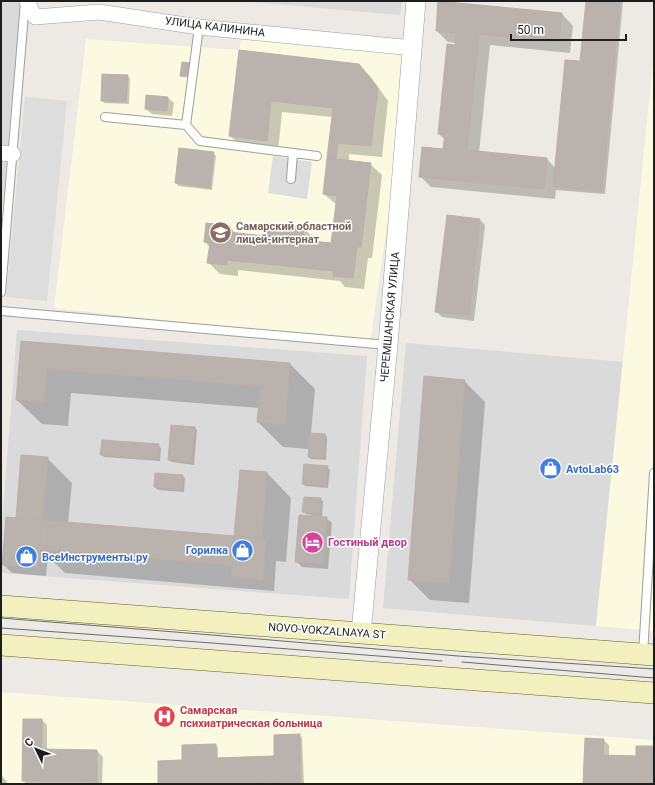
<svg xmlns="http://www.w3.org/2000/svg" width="655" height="785" font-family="Roboto,sans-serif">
  <rect width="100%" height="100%" fill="#ede9e4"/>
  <path fill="#dbdada" d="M1 1H21L1 218Z
    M241 1H402L400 15Z
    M17 330 367 356 349 599 1 573V536Z
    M406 343 623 362 596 626 383 608Z"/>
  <path fill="#fbf9df" d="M86 39 239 50 241 39 413 48 370 343 54 308Z
    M654 52V631L596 626Z
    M1 692 654 740V784H1Z"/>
  <path fill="#ddd" d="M25 97 67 101 47 301 6 297Z
    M273 156 312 162 307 199 268 193Z"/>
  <path fill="#0003" d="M587 1H623L605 194 556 190 555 199 431 187 420 176 444 150 445 140 439 134 456 43 448 42 437 31 562 14 573 26 570 53 490 45 479 153 547 159 556 169 581 62Z
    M240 51 358 64 370 76 388 101 382 157 349 154V161L370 164 382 175 372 258H368L364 289 345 287 340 281 238 270V276L220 274 208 262 210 247 205 242 230 227 236 234 264 237 303 228 315 239 314 242 332 244 337 205 324 194 333 117 282 112 278 151 242 147 230 136Z
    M128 76 130 79 129 104 104 103 102 100Z
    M147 96 168 98 174 103 172 116 152 114 146 109Z
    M213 153 216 156 212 190 178 186 176 183Z
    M480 220 485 225 474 321 442 317 436 311Z
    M22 342 290 364 315 389 311 434 325 435 327 437 326 460 311 459 309 457V449L283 447 258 422 260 408 71 393 68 426 42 424 17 400Z
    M464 381 485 402 469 603 430 600 409 579Z
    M195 428 197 430 194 465 172 462 169 460Z
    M158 445 161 448 160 461 104 457 101 454Z
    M47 458 72 483 68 523 235 537 241 471 267 473 291 498 286 562 276 561 274 591 65 573 48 556 46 576 12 573 3 564 17 519Z
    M327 467 330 470 328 488 305 486 303 483Z
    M182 476 185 478 184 492 158 490 155 487Z
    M321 499 323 502 322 517 326 518 332 523 328 569 302 567 296 561 312 515 306 514 303 512Z
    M42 720 47 725V751H97L103 757 102 784H26L23 780Z
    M299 735 302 738 304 784H159V762L183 761 215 745 218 747V759L275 757Z
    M603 740 609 745V756L637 757 654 747V784H584Z
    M1 777H3L8 784H1Z"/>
  <path fill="#b9b2ad" stroke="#bcb0a8" d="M438 1 562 13 559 42 479 34 467 150 547 158 544 189 419 177 422 147 443 149 445 135 438 134 447 44 455 45 456 33 436 31Z
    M586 1H620L602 192 553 187 565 60 580 61Z
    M239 50 359 64 378 88 371 146 338 143 336 159 327 158 333 108 271 101 267 141 229 136Z
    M182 62 190 63 189 77 180 76Z
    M102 74 128 75 126 102 101 101Z
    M146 95 168 97 167 111 145 109Z
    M179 148 214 152 210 188 175 183Z
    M327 158 371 163 361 247H357L353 278 333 276V271L227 260V265L207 263 210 243 204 242 206 223 230 226 229 232 264 236 265 223 304 227 303 240 331 243 337 196 323 194Z
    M447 215 480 219 469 315 435 312Z
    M21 341 290 363 285 425 257 422 261 386 47 369 44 402 16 400Z
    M424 376 465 380 449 583 408 580Z
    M171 425 195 427 192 462 168 460Z
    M310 433 325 434 323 458 308 457Z
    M102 440 159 444 157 459 100 455Z
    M21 455 48 457 42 520 16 518Z
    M304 464 328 466 326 486 302 484Z
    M240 470 267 472 262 538 234 536Z
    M155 473 183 475 182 490 154 487Z
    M304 497 321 498 319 514 302 512Z
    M299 515 327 517 323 564 295 562Z
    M6 517 42 520 38 568 2 565Z
    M42 520 234 536 232 565 40 549Z
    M234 536 266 539 263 580 231 577Z
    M23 719H42V749L97 750V782L22 781Z
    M300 734 301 784H275V782L158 784V761L182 760V745L216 744V758L274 756V735Z
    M585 738 604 739 603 755 636 756V746H654V784H583Z"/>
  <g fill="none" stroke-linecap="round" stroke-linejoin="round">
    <defs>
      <path id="service" d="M105 117 186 125 200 141 317 156
        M186 125 199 27
        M291 179 293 153
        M1 292 25 2
        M1 311 388 345
        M643 654 654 473"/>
      <path id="minor" d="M27 1 35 17 99 12 199 27 413 48
        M1 153 13 154"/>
      <path id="tertiary" d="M361 633 388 345 416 1"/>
      <path id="secondary" d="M1 606 654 655
        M1 645 654 693"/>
    </defs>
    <use href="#service" stroke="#9e9e9e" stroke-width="10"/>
    <use href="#minor" stroke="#9e9e9e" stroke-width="16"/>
    <use href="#tertiary" stroke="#9e9e9e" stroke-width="20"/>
    <use href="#secondary" stroke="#626512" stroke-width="22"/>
    <use href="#service" stroke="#fff" stroke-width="8"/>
    <use href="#minor" stroke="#fff" stroke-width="15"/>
    <use href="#tertiary" stroke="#fff" stroke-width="19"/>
    <use href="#secondary" stroke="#f1f0be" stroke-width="21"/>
    <path stroke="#6b6b6b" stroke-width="1" d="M1 618 212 635 458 656 654 669
      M1 628 212 643 442 661
      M462 662 654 678"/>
  </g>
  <defs>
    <symbol id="school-disc" viewBox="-11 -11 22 22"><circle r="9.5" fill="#8d6e63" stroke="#fff"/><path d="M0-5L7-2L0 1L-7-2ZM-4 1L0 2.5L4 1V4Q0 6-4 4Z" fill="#fff"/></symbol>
    <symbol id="shop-disc" viewBox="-11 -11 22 22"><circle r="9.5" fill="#3f7fe0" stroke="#fff"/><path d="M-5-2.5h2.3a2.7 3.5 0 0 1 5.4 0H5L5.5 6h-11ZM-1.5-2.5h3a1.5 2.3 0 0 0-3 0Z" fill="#fff"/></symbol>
    <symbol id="hotel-disc" viewBox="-11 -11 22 22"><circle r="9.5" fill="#d1479c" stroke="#fff"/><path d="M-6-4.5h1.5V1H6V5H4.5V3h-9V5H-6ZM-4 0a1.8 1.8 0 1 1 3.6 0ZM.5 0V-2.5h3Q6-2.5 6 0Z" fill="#fff"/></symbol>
    <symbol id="hospital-disc" viewBox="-11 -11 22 22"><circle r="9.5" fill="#e0444e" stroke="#fff"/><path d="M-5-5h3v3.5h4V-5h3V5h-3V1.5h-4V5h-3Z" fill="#fff"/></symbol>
  </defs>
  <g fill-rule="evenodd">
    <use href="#school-disc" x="208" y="220" width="25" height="25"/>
    <use href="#shop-disc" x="538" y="456" width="25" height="25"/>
    <use href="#hotel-disc" x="300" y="530" width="25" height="25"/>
    <use href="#shop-disc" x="230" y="538" width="25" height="25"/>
    <use href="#shop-disc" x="14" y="544" width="25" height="25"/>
    <use href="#hospital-disc" x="152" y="704" width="25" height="25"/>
  </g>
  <g text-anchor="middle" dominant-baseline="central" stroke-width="3" stroke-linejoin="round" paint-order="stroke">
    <g font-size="11" fill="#1d1d1d" stroke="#fff">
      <text transform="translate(215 27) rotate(7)">УЛИЦА КАЛИНИНА</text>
      <text transform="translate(390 317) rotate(-85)">ЧЕРЕМШАНСКАЯ УЛИЦА</text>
      <text transform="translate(327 631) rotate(4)">NOVO-VOKZALNAYA ST</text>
    </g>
    <g font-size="11" font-weight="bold" fill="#785e54" stroke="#fff" text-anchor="start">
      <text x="236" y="226">Самарский областной<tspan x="236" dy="13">лицей-интернат</tspan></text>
    </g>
    <g font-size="11" font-weight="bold" fill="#366cbe" stroke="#fff" text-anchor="start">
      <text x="566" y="469">AvtoLab63</text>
      <text x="228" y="550" text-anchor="end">Горилка</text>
      <text x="42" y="557">ВсеИнструменты.ру</text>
    </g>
    <g font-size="11" font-weight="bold" fill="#b23c85" stroke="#fff" text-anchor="start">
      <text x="328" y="542">Гостиный двор</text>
    </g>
    <g font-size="11" font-weight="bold" fill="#be3a42" stroke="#fff" text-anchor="start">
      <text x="180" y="710">Самарская<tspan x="180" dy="13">психиатрическая больница</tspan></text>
    </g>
  </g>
  <rect width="655" height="785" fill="none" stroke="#1d1d1d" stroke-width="4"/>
  <g transform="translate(36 749) rotate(313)" stroke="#ffffff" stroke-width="3" paint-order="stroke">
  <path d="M0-3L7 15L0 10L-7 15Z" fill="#1d1d1d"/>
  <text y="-6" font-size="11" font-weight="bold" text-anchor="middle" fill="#1d1d1d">С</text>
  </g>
  <path d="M511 34v6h115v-6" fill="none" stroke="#1d1d1d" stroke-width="2"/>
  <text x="517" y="34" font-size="12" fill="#1d1d1d" stroke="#ffffff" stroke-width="3" paint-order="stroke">50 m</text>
</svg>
